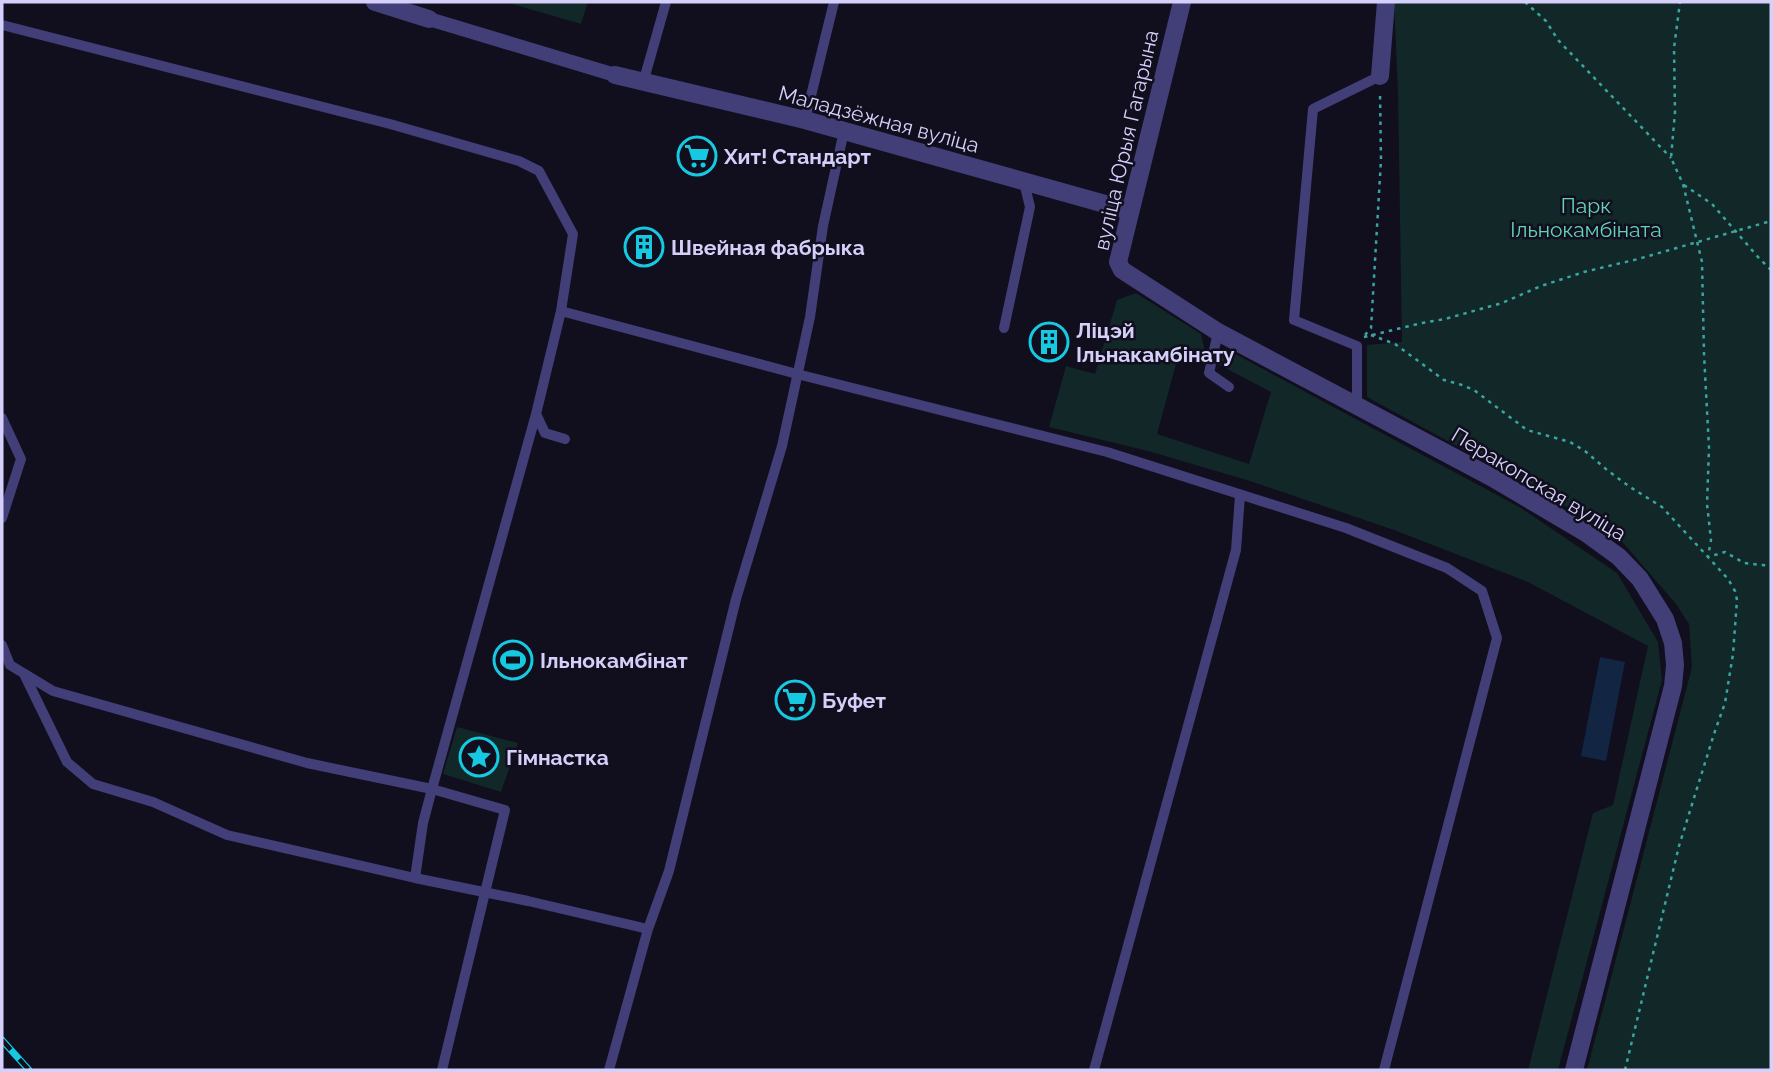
<svg xmlns="http://www.w3.org/2000/svg" width="1773" height="1072" font-family="Raleway,sans-serif">
  <rect width="100%" height="100%" fill="#110e1e"/>
  <path fill="#122727" d="M505 2H588L581 24Z
    M1394 2H1771V1070H1587L1692 667 1689 624 1676 604 1618 537 1548 496 1367 397V345L1402 342 1398 92Z
    M1136 293 1201 334 1207 360 1179 353 1157 434 1249 464 1271 392 1216 363 1226 349 1521 508 1617 573 1658 642 1662 680 1558 1070H1528L1593 813 1613 805 1648 646 1528 582 1394 530 1250 481 1148 451 1049 427 1066 366 1095 374 1117 300Z
    M457 727 518 743 501 792 443 774Z"/>
  <path fill="#122543" d="M1600 657 1625 662 1606 761 1581 756Z"/>
  <g fill="none" stroke-linecap="round" stroke-linejoin="round">
    <path stroke="#39a5a1" stroke-width="2.5" stroke-dasharray="3.5 5" stroke-linecap="butt" d="M1525 2 1546 21 1558 40 1671 158
      M1684 185 1712 204 1758 257 1771 270
      M1365 335 1371 328 1381 160 1380 92
      M1371 335 1395 344 1444 380 1462 385 1474 390 1527 430 1570 442 1585 451 1607 470 1630 487 1662 507 1708 557 1725 552 1744 563 1771 566
      M1364 337 1422 323 1445 319 1502 303 1541 286 1584 272 1638 259 1771 221
      M1625 1070 1679 846 1714 734 1725 703 1733 654 1737 600 1735 591 1728 579 1708 557 1711 540 1707 504 1709 448 1704 354 1702 262 1683 184 1671 158 1675 112 1674 48 1680 2"/>
    <path stroke="#413e78" stroke-width="10" d="M2 25 390 124 519 161 539 171 573 234 561 311 536 414 545 433 565 439
      M643 83 666 2
      M805 120 834 2
      M561 311 797 374 1107 452 1346 528 1447 568 1482 591 1497 638 1384 1070
      M1004 328 1030 207 1024 182
      M1218 332 1209 373 1229 387
      M1357 406V346L1294 320 1313 109 1380 76
      M2 418 21 459 2 518
      M2 645 10 665 53 691 307 763 432 789 423 823 415 878 528 901 648 929 669 871 736 599 782 446 810 317 823 226 844 131
      M24 674 67 762 93 784 153 802 227 835 415 878
      M442 1070 505 810 432 789 536 414
      M609 1070 648 929
      M1094 1070 1236 550 1240 495"/>
    <path stroke="#413e78" stroke-width="14" d="M429 19 615 75"/>
    <path stroke="#413e78" stroke-width="18" d="M375 2 429 19
      M1182 2 1118 262 1122 270 1218 332 1491 477 1586 533 1619 557 1640 579 1665 619 1673 643 1675 665 1673 686 1574 1070
      M615 75 805 120 1130 211
      M1380 76 1386 2"/>
    <defs>
      <path id="rail" d="M2 1040 29 1070"/>
    </defs>
    <use href="#rail" stroke="#16c8e0" stroke-width="7"/>
    <use href="#rail" stroke="#110e1e" stroke-width="4.5" stroke-dasharray="13" stroke-linecap="butt"/>
  </g>
  <defs>
    <symbol id="supermarket-ring" viewBox="-11 -11 22 22"><circle r="9.5" fill="#110e1e" stroke="#16c8e0" stroke-width="1.5"/><path d="M-6-5.5h2.5l.6 2H6L4.5 2H-2.5L-4.4-4H-6ZM-1.5 3.2a1.3 1.3 0 1 0 .1 0ZM3 3.2a1.3 1.3 0 1 0 .1 0Z" fill="#16c8e0"/></symbol>
    <symbol id="building-ring" viewBox="-11 -11 22 22"><circle r="9.5" fill="#110e1e" stroke="#16c8e0" stroke-width="1.5"/><path d="M-4-6H4V6H1V3H-1V6H-4ZM-2.5-4.3h1.7v1.8h-1.7ZM.8-4.3h1.7v1.8H.8ZM-2.5-1h1.7V.8h-1.7ZM.8-1h1.7V.8H.8Z" fill="#16c8e0"/></symbol>
    <symbol id="stadium-ring" viewBox="-11 -11 22 22"><circle r="9.5" fill="#110e1e" stroke="#16c8e0" stroke-width="1.5"/><path d="M0-5a6.5 5 0 1 0 0 10a6.5 5 0 1 0 0-10ZM-3.5-1.8h7v3.6h-7Z" fill="#16c8e0"/></symbol>
    <symbol id="sight-ring" viewBox="-11 -11 22 22"><circle r="9.5" fill="#110e1e" stroke="#16c8e0" stroke-width="1.5"/><path d="M0-6L1.8-2.2L6-1.7L2.9 1.2L3.7 5.4L0 3.3L-3.7 5.4L-2.9 1.2L-6-1.7L-1.8-2.2Z" fill="#16c8e0"/></symbol>
  </defs>
  <g fill-rule="evenodd">
    <use href="#supermarket-ring" x="675" y="134" width="44" height="44"/>
    <use href="#building-ring" x="622" y="225" width="44" height="44"/>
    <use href="#building-ring" x="1027" y="320" width="44" height="44"/>
    <use href="#stadium-ring" x="491" y="638" width="44" height="44"/>
    <use href="#supermarket-ring" x="773" y="678" width="44" height="44"/>
    <use href="#sight-ring" x="457" y="735" width="44" height="44"/>
  </g>
  <g text-anchor="middle" dominant-baseline="central" stroke-width="5" stroke-linejoin="round" paint-order="stroke">
    <g font-size="21" fill="#d5d0fa" stroke="#110e1e">
      <text transform="translate(879 119) rotate(15)">Маладзёжная вуліца</text>
      <text transform="translate(1126 140) rotate(-77)">вуліца Юрыя Гагарына</text>
      <text transform="translate(1539 484) rotate(31)">Перакопская вуліца</text>
    </g>
    <g font-size="21" font-weight="bold" fill="#d5d0fa" stroke="#110e1e" text-anchor="start">
      <text x="724" y="156">Хит! Стандарт</text>
      <text x="671" y="247">Швейная фабрыка</text>
      <text x="1076" y="330">Ліцэй<tspan x="1076" dy="24">Ільнакамбінату</tspan></text>
      <text x="540" y="660">Ільнокамбінат</text>
      <text x="822" y="700">Буфет</text>
      <text x="506" y="757">Гімнастка</text>
    </g>
    <g font-size="21" fill="#63d3b9" stroke="#110e1e">
      <text x="1586" y="205">Парк<tspan x="1586" dy="24">Ільнокамбіната</tspan></text>
    </g>
  </g>
  <rect width="1773" height="1072" fill="none" stroke="#d5d0fa" stroke-width="7"/>
</svg>
